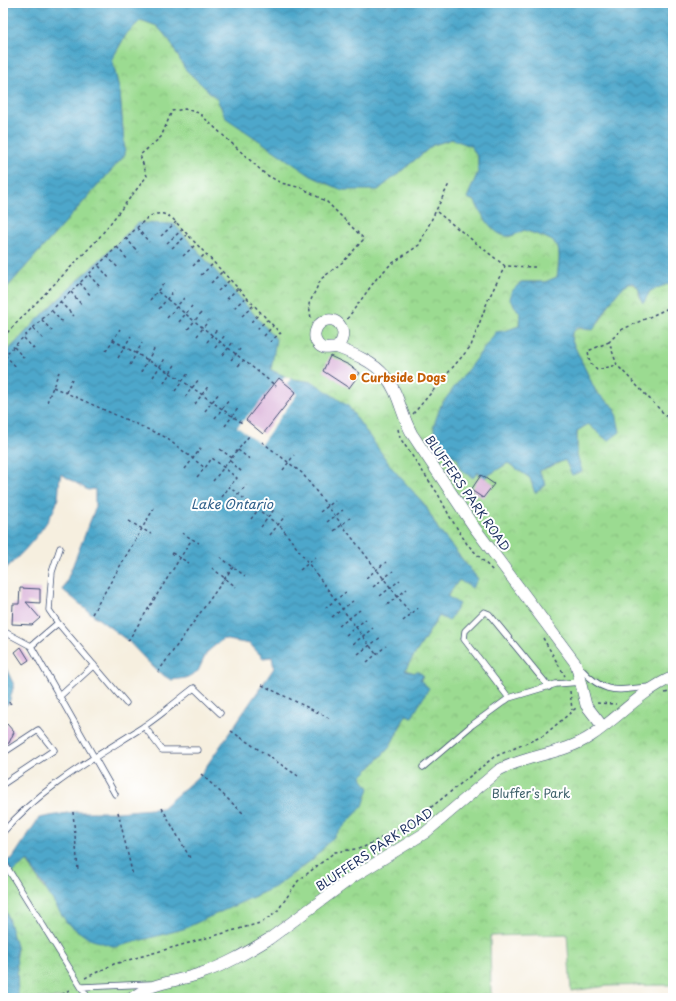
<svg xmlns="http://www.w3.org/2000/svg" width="676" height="1001" font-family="'Playpen Sans',sans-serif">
  <defs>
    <pattern id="park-crowns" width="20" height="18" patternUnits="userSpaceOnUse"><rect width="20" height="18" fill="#9bdb91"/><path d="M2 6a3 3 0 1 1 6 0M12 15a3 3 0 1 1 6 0" fill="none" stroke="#85bc7f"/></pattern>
    <pattern id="water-waves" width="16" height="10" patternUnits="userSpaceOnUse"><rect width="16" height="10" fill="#4ea7cb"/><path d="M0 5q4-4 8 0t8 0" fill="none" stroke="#4088a8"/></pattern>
  </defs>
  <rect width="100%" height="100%" fill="#fff"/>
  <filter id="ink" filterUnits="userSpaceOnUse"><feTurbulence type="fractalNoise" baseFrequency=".025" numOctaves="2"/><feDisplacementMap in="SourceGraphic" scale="8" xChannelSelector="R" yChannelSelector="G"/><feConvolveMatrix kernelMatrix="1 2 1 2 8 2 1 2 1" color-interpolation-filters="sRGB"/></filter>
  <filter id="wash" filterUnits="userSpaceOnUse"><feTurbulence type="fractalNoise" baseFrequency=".012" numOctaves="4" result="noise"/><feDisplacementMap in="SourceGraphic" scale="16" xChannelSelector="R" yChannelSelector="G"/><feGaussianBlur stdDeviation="0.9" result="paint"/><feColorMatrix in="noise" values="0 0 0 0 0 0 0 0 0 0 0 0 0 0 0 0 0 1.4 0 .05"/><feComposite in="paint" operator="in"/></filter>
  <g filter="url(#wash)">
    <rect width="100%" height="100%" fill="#f6efdf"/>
    <path fill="url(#park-crowns)" stroke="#5b8578" d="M141 20 157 26 170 41 185 69 217 99 226 118 378 190 433 145 452 139 471 146 478 158V172L467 198 475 201 479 210 509 237 524 230C558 242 563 239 557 277L545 282H521L512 292 511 301 520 313 519 326 508 330 496 332 452 455 484 478 508 463 530 478 535 493 546 485 539 471 577 455V431L615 408 596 392 572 341C570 328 579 327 589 330 593 327 598 324 601 319 608 308 623 270 639 289V295L644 302C651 286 657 287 673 282V986L670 985 607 986 571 991 567 934 490 936 491 993 496 998H18L16 947 3 900V879L27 861 44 889 361 777 389 748 406 715 423 675 405 670 439 616 459 604 447 597 459 580 478 579 438 529 425 505 313 382 291 379 271 370 272 359 138 223 37 320 3 356V292L125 155 120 93 112 59 127 33Z"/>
    <path fill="url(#water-waves)" stroke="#346b94" d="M3 3H673V282L650 291 644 302H642C640 296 640 288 635 284 623 275 600 321 593 330L580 327 576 328 571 335 572 341 596 392 615 408 620 432 608 441 588 424 577 431V455L582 471 572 475 565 460 539 471 546 485 535 493 530 478 508 463 484 478 478 472 473 478 460 469 458 459 452 455 434 436V425L441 405 496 332 508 330 519 326 520 313 510 300 511 292 521 282H545L557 277C563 239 558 242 524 230 520 232 514 236 509 236 494 238 480 212 475 201L467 198 478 172V158L471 146 452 139 433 145 378 190H342L311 176 226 118 217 99 185 69 170 41 157 26 141 20 127 33 112 59 120 93 125 155 3 292Z
      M138 223 174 224 276 339 271 370 291 379 313 382 348 406 392 468 425 505 438 529 478 579 472 588 459 580 447 596 459 604 449 621 439 616 405 670 414 673 417 671 423 675 420 680 429 688 412 717 406 715 389 748 361 777 369 788 363 806 313 859 275 887 183 929 116 947 89 939 67 923 28 861 3 879V861L12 859 39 818 73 812H118L162 808 201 774 274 668 272 657 263 658 250 644 223 639 207 652 198 671 186 678 171 680 158 672 128 641 92 614 63 590 95 509V489L88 490 61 474C58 482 60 493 57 502 50 524 21 556 3 571V356L37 320Z
      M3 662 14 685 9 703 3 707Z
      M3 900 16 947 18 998H3Z"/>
    <path fill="#f6efdf" d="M285 376 291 379 284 386 297 394 261 444 237 427Z"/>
    <g id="blocks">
      <path fill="#dab2d9" d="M330 356 349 365 360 373 349 388 323 371Z
        M279 378 296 392 263 434 246 420Z
        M481 475 494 484 483 498 471 490Z
        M20 588 40 589V603L26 602 40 618 32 625 12 624 13 604H19Z
        M21 647 29 660 23 664 15 652Z
        M7 724 14 732 9 743 3 745V728Z"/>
    </g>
  </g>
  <g filter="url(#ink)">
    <use href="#blocks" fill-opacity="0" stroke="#3c4c71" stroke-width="1"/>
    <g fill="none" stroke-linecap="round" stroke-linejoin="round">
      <defs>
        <path id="lane" d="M58 623 49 610 52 572 60 548
          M3 631 31 646
          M580 668C606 696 615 690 650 687
          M59 697 94 665
          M509 698 464 639 465 631 484 612 489 614 549 687
          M144 726 162 750H198
          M3 753 38 730 54 750 3 784
          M423 767 472 725 509 698 556 684 581 682
          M115 794 31 646 58 623 126 703
          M3 832C43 786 93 759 143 727 161 715 177 701 194 688L220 713
          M3 861 88 998
          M82 987 150 984"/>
        <path id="street" d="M337 347C350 334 339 315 324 321 315 325 312 337 318 344 324 352 331 346 338 348 354 354 374 362 385 376 399 392 401 415 412 434L474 527 576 664 586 705 603 727
          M132 998C152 982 176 982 199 974 224 966 246 953 269 939L353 877 425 833 499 770C527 755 564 754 591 736 619 717 641 691 673 677"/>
      </defs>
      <use href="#lane" stroke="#3c4c71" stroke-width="7"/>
      <use href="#street" stroke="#3c4c71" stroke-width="12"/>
      <path stroke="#3c4c71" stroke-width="1.5" stroke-dasharray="3 3" stroke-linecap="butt" d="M437 212 505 266 535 267
        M137 228 149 242
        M161 236 176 222
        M126 238 138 252
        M167 243 183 229
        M117 247 128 260
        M172 248 187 235
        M107 256 119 269
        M183 256 196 244
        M99 266 109 278
        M193 266 205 254
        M89 275 100 287
        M201 275 214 263
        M80 283 91 296
        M211 283 222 272
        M218 291 230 280
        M71 292 81 304
        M158 292 276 386
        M227 299 238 288
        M150 300 165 282
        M60 302 74 316
        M673 306 621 330 609 342 617 365 669 419 673 430
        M234 308 246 297
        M159 309 174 290
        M52 311 63 323
        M242 316 254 305
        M167 318 184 298
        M347 319 377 278 390 265 419 245 449 184
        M42 320 53 332
        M179 322 192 306
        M251 322 260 313
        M33 328 44 340
        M188 329 201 313
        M257 329 267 320
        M197 336 209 320
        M264 336 273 326
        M3 337 98 239 147 176 140 155 161 137 172 111 185 109 199 113 265 174 281 183 302 188 327 202 364 239 344 261 321 279 309 304 311 319
        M24 338 35 350
        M113 340 177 377 242 423
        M207 342 217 329
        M270 342 280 333
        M609 342 588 351 590 363 597 370 617 365
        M14 347 25 359
        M215 348 225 335
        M106 351 120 329
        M5 355 17 368
        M223 355 233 342
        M3 357 147 218C157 212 164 212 173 219L281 334
        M118 358 131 336
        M231 360 240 349
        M130 365 142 343
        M238 366 243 361
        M141 372 154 349
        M3 373 6 376 3 395
        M153 377 166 357
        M164 383 176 363
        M53 387 165 437 205 468 212 458 237 478 229 487 282 528 376 654
        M175 391 189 372
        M66 392 72 379
        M185 397 199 379
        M47 402 59 372
        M195 404 209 385
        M205 411 219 393
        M413 414 471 346 488 300 505 266
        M215 418 229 400
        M225 426 239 407
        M398 429 400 438 438 494 450 517 467 544 494 572
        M262 442 302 473 411 614
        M220 449 232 458
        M238 450 251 460
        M230 461 242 472
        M185 469 201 448
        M283 470 294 455
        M197 477 205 468
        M213 481 249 436
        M222 497 229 487
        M231 504 246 485
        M320 512 335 501
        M251 519 265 501
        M129 521 151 534
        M327 522 343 510
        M261 527 275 508
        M334 531 350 518
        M182 533 199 543
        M270 535 285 516
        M172 553 189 563
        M220 557 245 576
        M212 568 236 587
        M300 570 316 557
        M366 578 386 562
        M373 587 393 571
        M380 596 400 580
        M387 605 407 589
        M325 608 346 592
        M92 614 154 508
        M332 617 353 601
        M403 621 418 608
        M339 626 360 610
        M346 635 366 619
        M543 638 565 676
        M128 641 192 539
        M353 644 373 628
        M358 654 381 637
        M367 662 386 646
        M158 672 233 567
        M262 685 331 719
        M570 691 572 710
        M665 693 673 691
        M3 700 12 704
        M597 703 616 704
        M231 731 298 776
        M201 774 245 815
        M162 808 190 858
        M73 812 78 870
        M118 812 133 876
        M85 978 114 964 260 923 276 913 298 881 331 855 335 852 362 848 414 821 494 757 543 736 576 708
        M57 998 72 988"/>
      <use href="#lane" stroke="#fff" stroke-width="5.5"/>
      <use href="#street" stroke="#fff" stroke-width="11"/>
    </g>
  </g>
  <circle fill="#e8710a" stroke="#fff" stroke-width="1.5" cx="353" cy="377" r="4"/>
  <g text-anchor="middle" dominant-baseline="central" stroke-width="4" stroke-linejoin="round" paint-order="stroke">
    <g font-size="12" font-weight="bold" fill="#c56008" stroke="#fff" text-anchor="start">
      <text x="361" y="377">Curbside Dogs</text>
    </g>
    <g font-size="12" fill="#1b2f5e" stroke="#fff">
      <text transform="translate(468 493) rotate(55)">BLUFFERS PARK ROAD</text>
      <text transform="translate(374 849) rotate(-34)">BLUFFERS PARK ROAD</text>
    </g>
    <g font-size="12" fill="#41636d" stroke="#fff">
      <text x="531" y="793">Bluffer's Park</text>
    </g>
    <g font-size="13" font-style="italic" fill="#2f5f8a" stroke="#fff">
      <text x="232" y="503">Lake Ontario</text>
    </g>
  </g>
  <rect width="676" height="1001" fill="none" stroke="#fff" stroke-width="16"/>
</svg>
